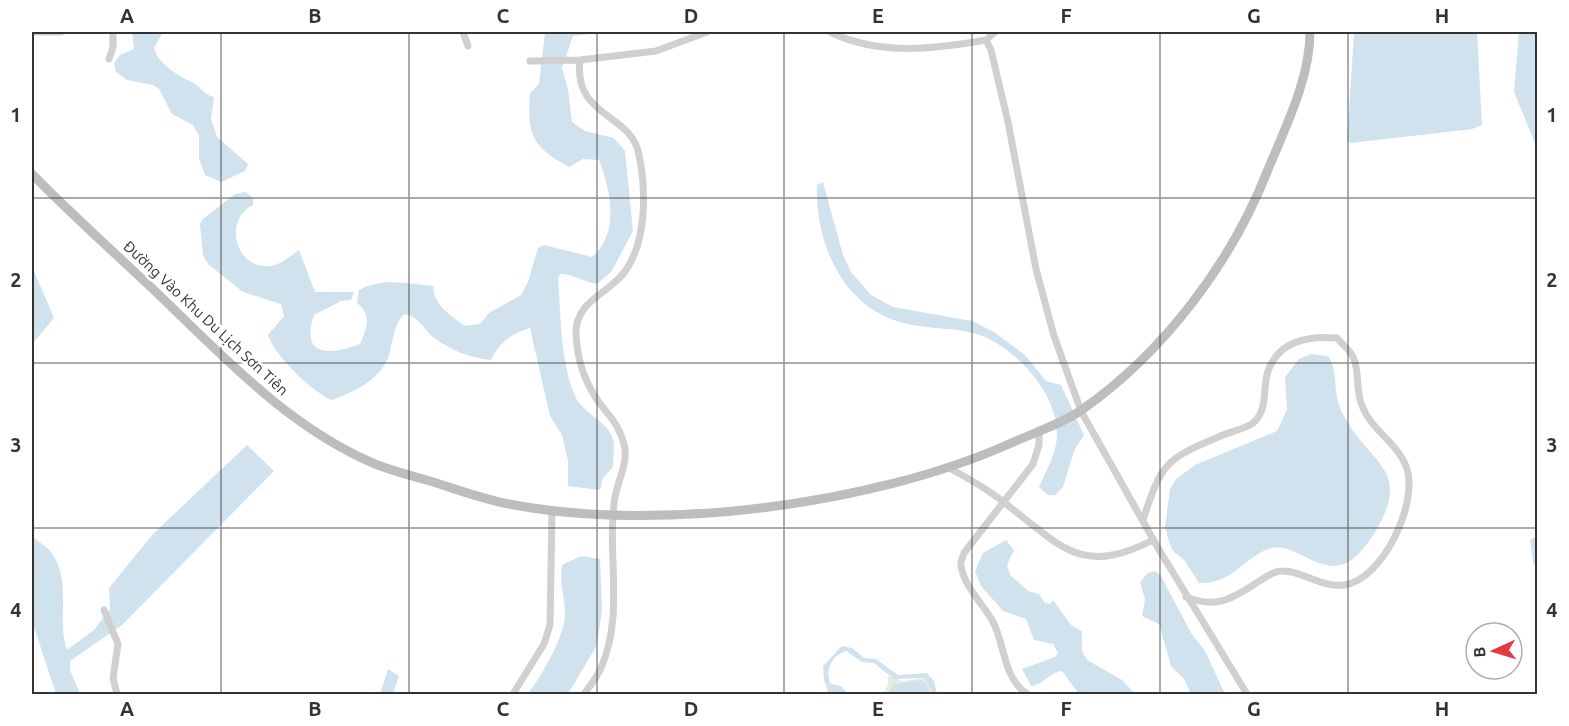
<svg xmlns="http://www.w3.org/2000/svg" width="1569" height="726" font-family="Ubuntu,sans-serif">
  <rect width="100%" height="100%" fill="#fff"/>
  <path fill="#e6ecdf" d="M888 676 903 681 925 678 933 694H930L924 682 897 683 883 694 888 684Z"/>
  <path fill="#cfe2ee" d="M132 32H163L154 48C158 64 180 77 194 83 201 87 204 95 214 97L211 119 217 137 248 164 245 171 221 182 205 175 199 159V136L193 125 172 114 159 89 153 85 127 80 116 72 114 63 120 55 134 49Z
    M545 32H607L573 36 562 68 568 89 572 122 585 131 614 138 625 151 633 231 611 272 597 284C584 282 573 274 560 274L558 278C561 316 560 357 574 394 582 414 607 420 613 439 615 447 613 459 613 467L603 478 600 490 568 486V461L562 435 550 416 530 328C511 334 499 342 491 360 470 358 450 350 433 337 422 327 419 317 404 314 393 325 393 343 388 358 380 380 352 393 332 400 312 392 275 356 268 335L284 316 281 304 243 292 208 264 203 255 200 224 203 219 235 194 246 192 253 199V205C223 219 235 270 270 266 281 265 290 256 299 250L315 292H354L351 300 341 301 314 315C300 358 330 355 360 344 367 329 372 314 357 303L359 290C383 277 408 284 434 286 431 303 452 317 465 326L480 324 489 313 521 295 528 282 538 248 544 245 592 257C620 233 611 191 599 160L583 159 569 167C532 147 527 135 530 93L539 84Z
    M1354 32H1477L1482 125 1472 129 1351 143 1347 141Z
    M1519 32H1537V148L1514 92Z
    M823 182 843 255 851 272 871 295 893 307 972 321 994 332 1025 355 1046 381 1061 385 1084 435 1074 451 1063 487 1055 495H1048L1039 487C1046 471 1057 452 1057 435 1058 397 1022 355 989 339 961 325 929 331 900 322 841 305 815 241 817 185Z
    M32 266 54 318 32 344Z
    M1311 354 1328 356C1340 374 1331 390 1342 412 1367 465 1415 466 1374 534 1366 546 1355 561 1341 565 1316 571 1292 542 1271 548 1243 557 1234 584 1199 583L1185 561 1172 550 1168 538 1165 527 1170 489 1176 479 1195 465 1277 431 1287 410 1285 377 1299 359Z
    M247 445 274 471 122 625 70 661V670L80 694H56L32 621V536C37 541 45 545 50 551 73 579 56 619 67 650L94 630 110 609 109 588 153 534Z
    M1537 536V535V568L1533 562 1530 540Z
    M1006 540 1014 550 1007 565 1010 575 1028 591 1039 594 1045 603 1050 604 1053 600 1071 625 1082 631V651L1087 660 1122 680 1135 694H1079L1062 671C1049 672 1044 685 1031 686L1022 669 1055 657 1058 653 1053 644 1034 640 1026 619 1003 611 981 586 975 571 983 553Z
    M581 556 600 559 602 610 597 645 568 694H528C541 676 567 634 565 610 564 593 559 583 562 565Z
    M1155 571 1161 576 1191 633 1205 651 1225 694H1191L1184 679 1171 666 1159 624 1142 616 1145 599 1140 582 1148 573Z
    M842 646 852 648 864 658 876 659 898 675 927 673 934 681 937 694H933L925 678 894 679 874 663 862 662 846 651C832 655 824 671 831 684L841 686 848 694H829L824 680 823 666Z
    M388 669 399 676 393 694H380Z
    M921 680 927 684 930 694H886L894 684Z"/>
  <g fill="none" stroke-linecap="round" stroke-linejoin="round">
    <path stroke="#d0d0d0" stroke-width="7" d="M32 32H61
      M463 32 468 46
      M830 32C879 56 934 49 986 40L991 50 1008 122 1036 269 1054 336 1081 411 1158 548 1247 694
      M986 40 995 32
      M109 59 113 47V32
      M530 61 580 60
      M947 467C968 478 988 489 1006 504 1061 546 1081 577 1153 540
      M1143 520C1162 461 1166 459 1223 435 1232 431 1245 429 1253 423 1269 410 1262 387 1268 371 1279 340 1309 336 1337 338 1342 344 1352 352 1354 359 1360 375 1355 392 1363 408 1372 430 1397 443 1406 466 1420 501 1383 580 1344 585 1321 588 1301 570 1282 571 1274 571 1267 576 1261 580 1234 597 1219 610 1186 597
      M104 610 118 644 113 678 117 694
      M513 694 544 644 550 625 552 510
      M584 694C590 686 597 677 601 668 625 614 606 553 615 497 618 480 629 461 624 444 617 420 608 416 596 398 583 378 577 358 576 334 575 300 610 294 626 270 647 239 646 189 639 155 632 113 573 118 580 60L656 51 707 32
      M1027 694C1002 677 1006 645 992 620 982 603 964 586 961 566 960 562 963 557 964 553L1033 464 1039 445V430"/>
    <path stroke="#bdbdbd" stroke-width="9" d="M32 174C72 215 115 253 157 293 224 357 288 427 375 464 393 471 412 476 430 481 456 489 482 499 509 504 657 533 872 505 1009 444 1033 433 1062 424 1083 409 1164 352 1231 263 1267 172 1285 128 1310 79 1310 32"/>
  </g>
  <path fill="none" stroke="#333" stroke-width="1.5" stroke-opacity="0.55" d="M221 32V694M409 32V694M597 32V694M784 32V694M972 32V694M1160 32V694M1348 32V694M32 198H1538M32 363H1538M32 528H1538"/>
  <g text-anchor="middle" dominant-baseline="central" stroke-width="6" stroke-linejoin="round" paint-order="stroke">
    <g font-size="15" fill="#333" stroke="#fff">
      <text transform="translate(206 318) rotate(43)">Đường Vào Khu Du Lịch Sơn Tiên</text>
    </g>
  </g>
  <rect width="1569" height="726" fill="none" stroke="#ffffff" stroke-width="66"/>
  <g transform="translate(1494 651) rotate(266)"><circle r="28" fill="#ffffff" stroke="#adadad" stroke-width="1.5"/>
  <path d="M0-4.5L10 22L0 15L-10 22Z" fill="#e63946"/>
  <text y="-9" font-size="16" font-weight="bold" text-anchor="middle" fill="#333333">B</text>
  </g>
  <rect x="33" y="33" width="1503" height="660" fill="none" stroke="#333" stroke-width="2"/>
  <g font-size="20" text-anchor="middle" font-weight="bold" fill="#333">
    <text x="127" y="23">A</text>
    <text x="315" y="23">B</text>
    <text x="503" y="23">C</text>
    <text x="691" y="23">D</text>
    <text x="878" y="23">E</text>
    <text x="1066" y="23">F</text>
    <text x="1254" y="23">G</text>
    <text x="1442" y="23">H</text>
    <text x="16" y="122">1</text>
    <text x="1552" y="122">1</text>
    <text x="16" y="287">2</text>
    <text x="1552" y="287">2</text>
    <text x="16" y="452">3</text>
    <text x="1552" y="452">3</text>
    <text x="16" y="617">4</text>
    <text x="1552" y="617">4</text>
    <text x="127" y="716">A</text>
    <text x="315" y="716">B</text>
    <text x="503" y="716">C</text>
    <text x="691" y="716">D</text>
    <text x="878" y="716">E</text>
    <text x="1066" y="716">F</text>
    <text x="1254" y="716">G</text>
    <text x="1442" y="716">H</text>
  </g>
</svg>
